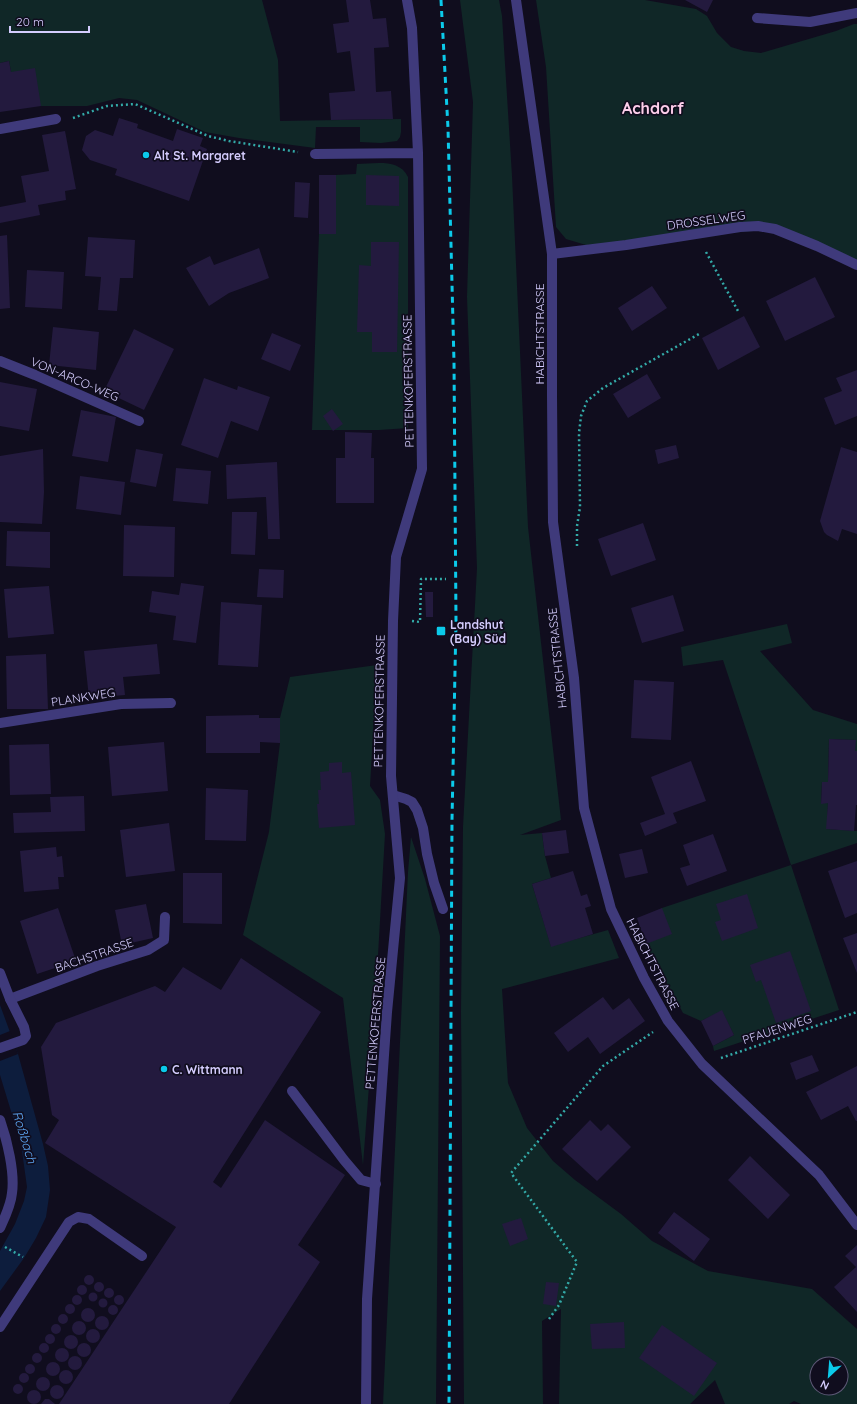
<svg xmlns="http://www.w3.org/2000/svg" width="857" height="1404" font-family="Quicksand,sans-serif">
  <rect width="100%" height="100%" fill="#100d1e"/>
  <path fill="#102727" fill-rule="evenodd" d="M0 0H262L278 60 280 121 401 119V132L400 137 397 141 381 143 360 142V127H316L315 148 239 138 205 132 137 100 119 98 87 106H41L11 72 9 61 0 63Z
    M460 0H499L502 16 512 176 528 527 561 820 520 835 542 833 545 856 551 878 532 884 551 946 608 930 619 958 502 989 508 1083 527 1128 553 1161 575 1180 621 1214 652 1241 708 1271 812 1289 857 1329V1404H801L794 1401 789 1404H725L715 1380 690 1404H559L561 1309 542 1321 543 1404H464L461 1011 463 827 477 568 467 297 473 102ZM817 1364H841V1388H817Z
    M536 0H645L696 9 707 16 717 33 731 47 744 51 761 53 836 31 854 24H857V265L775 229 586 245 566 239 556 227 546 67Z
    M357 164C374 164 399 158 408 177V428L379 430H312L319 234 336 233V175L356 174Z
    M787 624 792 643 760 651 813 710 857 724V751H855V740L829 739 828 782H822L821 803H828L827 829 857 831V843L791 865 839 1010 714 1051 713 1046 734 1035 722 1011 701 1021 683 1013 646 944 662 908 791 865 723 660 683 666 681 647Z
    M377 665 370 786 380 800 385 834 375 1007 363 1165 343 998 243 935 269 832 280 743V718L290 677Z
    M411 837 425 879 440 936 436 1404H383L408 872Z"/>
  <path fill="#0d1d3d" d="M0 1005 18 1054 43 1144 48 1166 50 1190 46 1217 36 1238 24 1258 0 1291V1251L15 1224 24 1201 27 1187 21 1144 0 1075Z"/>
  <path fill="#100d1e" d="M10 1031 18 1054 0 1061V1035Z"/>
  <path fill="#231a3e" d="M346 0H370L373 19 386 18 389 47 374 48 376 92 391 91 393 119 331 120 329 93 355 91 350 51 337 53 333 24 349 22Z
    M685 0H713L707 12Z
    M9 61 11 72 35 68 41 106 0 112V63Z
    M119 118 138 124 137 128 173 141 177 129 203 138 200 146 207 149 189 201 115 175 117 169 90 160 82 150 86 136 95 130 113 136Z
    M65 131 76 189 65 191 66 200 38 205 40 215 0 223V207L26 202 21 176 49 171 42 135Z
    M319 175H336V234H319Z
    M366 175 399 176V206L366 205Z
    M295 182 310 183 308 218 294 217Z
    M7 235 10 308 0 309V236Z
    M88 237 135 240 133 278H120L117 311 98 310 101 277 85 276Z
    M371 242H399L397 352H372V332H357L359 265 371 266Z
    M259 248 269 278 229 293 209 306 186 268 210 256 214 265Z
    M27 270 64 272 62 309 25 307Z
    M815 277 835 317 785 341 766 301Z
    M652 286 667 308 632 331 618 308Z
    M744 316 760 347 718 370 702 338Z
    M53 327 99 332 96 370 49 365Z
    M134 329 174 349 144 410 104 391Z
    M272 333 301 345 290 371 261 359Z
    M857 370V416L835 425 824 398 842 391 836 378Z
    M647 374 661 398 628 418 613 394Z
    M204 378 237 390 238 386 270 397 258 431 231 421 218 458 181 445Z
    M0 382 37 389 29 431 0 426Z
    M332 409 343 424 333 431 323 416Z
    M81 410 116 417 108 462 72 456Z
    M345 432 372 433 371 458H374V503H336V458H345Z
    M676 445 679 458 658 464 655 450Z
    M841 447 857 452V534L842 529 838 541 827 535 824 532 820 521Z
    M43 449 44 492 42 524 0 522V456Z
    M136 449 163 454 156 487 130 482Z
    M277 462 280 539H268L266 497 227 499 226 465Z
    M176 468 211 471 208 504 173 501Z
    M80 476 125 482 121 515 76 509Z
    M232 512H257L255 555 231 554Z
    M643 523 656 560 611 576 598 539Z
    M124 525 175 527 174 577 123 576Z
    M7 531 50 532V568L6 566Z
    M259 569 284 570 283 598 257 597Z
    M181 583 204 586 196 643 173 640 176 616 149 612 152 591 179 595Z
    M49 586 54 634 8 638 4 589Z
    M425 592H433V617H426Z
    M673 595 684 631 642 643 631 608Z
    M221 602 262 605 258 667 218 665Z
    M157 644 160 674 123 677 125 695 89 698 84 651Z
    M46 654 48 709H7L6 656Z
    M634 680 674 682 671 740 631 738Z
    M259 715V718H280V743L260 742V753H206V716Z
    M829 739 856 740 855 751H857V805H856L854 831 826 829 828 803 821 804 822 782H828Z
    M164 742 168 791 112 796 108 747Z
    M49 744 51 794 10 795 9 745Z
    M691 761 706 801 673 813 677 823 645 836 640 823 665 814 651 777Z
    M342 762V773L351 772 355 825 319 828 317 804H319L318 790H321L320 772 329 771V763Z
    M206 788 248 790 246 841 205 840Z
    M84 796 85 831 14 833 13 813 51 812 50 797Z
    M169 823 175 871 126 877 120 830Z
    M566 830 569 853 545 856 542 833Z
    M713 834 727 871 687 886 680 868 690 865 683 845Z
    M56 847 57 857 62 856 64 877H58L59 889 24 892 20 851Z
    M642 849 648 873 625 878 619 854Z
    M857 861V913L845 918 828 871Z
    M573 871 581 896 587 894 591 906 585 908 593 934 551 947 532 884Z
    M183 873H222V924L183 923Z
    M747 894 758 928 722 941 715 922 721 920 716 904Z
    M146 904 153 938 122 945 115 910Z
    M58 908 76 961 37 974 20 921Z
    M662 908 672 934 646 944 637 918Z
    M857 933V973L843 938Z
    M790 951 811 1011 776 1023 761 980 756 982 750 965Z
    M241 958 321 1012 213 1182 221 1188 265 1120 345 1175 298 1245 320 1262 229 1404H59L176 1227 45 1143 59 1120 52 1115 41 1047 56 1023 155 986 165 992 183 967 221 990Z
    M603 997 613 1010 629 998 645 1021 600 1054 588 1037 568 1052 554 1033Z
    M722 1010 734 1035 713 1046 701 1021Z
    M812 1055 819 1071 796 1080 790 1063Z
    M857 1066V1121H856L848 1106 821 1120 806 1092Z
    M590 1120 601 1131 608 1124 631 1147 597 1181 562 1149Z
    M750 1156 790 1195 768 1219 728 1180Z
    M674 1212 710 1239 694 1261 658 1233Z
    M521 1218 528 1239 510 1246 502 1224Z
    M857 1245V1312L834 1287 856 1267 845 1256Z
    M84 1280a5 5 0 1 1 10 0a5 5 0 1 1-10 0Z
    M546 1282 559 1283 556 1306 543 1304Z
    M94 1287a5 5 0 1 1 10 0a5 5 0 1 1-10 0Z
    M77 1290a5 5 0 1 1 10 0a5 5 0 1 1-10 0Z
    M104 1293a5 5 0 1 1 10 0a5 5 0 1 1-10 0Z
    M88.5 1297a4.5 4.5 0 1 1 9 0a4.5 4.5 0 1 1-9 0Z
    M114 1300a5 5 0 1 1 10 0a5 5 0 1 1-10 0Z
    M72 1300a5 5 0 1 1 10 0a5 5 0 1 1-10 0Z
    M98.5 1303a4.5 4.5 0 1 1 9 0a4.5 4.5 0 1 1-9 0Z
    M65 1309a5 5 0 1 1 10 0a5 5 0 1 1-10 0Z
    M108 1310a5 5 0 1 1 10 0a5 5 0 1 1-10 0Z
    M81 1315a7 7 0 1 1 14 0a7 7 0 1 1-14 0Z
    M58 1319a5 5 0 1 1 10 0a5 5 0 1 1-10 0Z
    M95 1323a7 7 0 1 1 14 0a7 7 0 1 1-14 0Z
    M72 1328a7 7 0 1 1 14 0a7 7 0 1 1-14 0Z
    M624 1322 625 1348 592 1349 590 1324Z
    M51 1329a5 5 0 1 1 10 0a5 5 0 1 1-10 0Z
    M662 1325 717 1363 694 1396 639 1358Z
    M86 1336a7 7 0 1 1 14 0a7 7 0 1 1-14 0Z
    M45 1339a5 5 0 1 1 10 0a5 5 0 1 1-10 0Z
    M64 1342a7 7 0 1 1 14 0a7 7 0 1 1-14 0Z
    M39 1348a5 5 0 1 1 10 0a5 5 0 1 1-10 0Z
    M77 1350a7 7 0 1 1 14 0a7 7 0 1 1-14 0Z
    M55 1355a7 7 0 1 1 14 0a7 7 0 1 1-14 0Z
    M32 1358a5 5 0 1 1 10 0a5 5 0 1 1-10 0Z
    M68 1363a7 7 0 1 1 14 0a7 7 0 1 1-14 0Z
    M46 1369a7 7 0 1 1 14 0a7 7 0 1 1-14 0Z
    M25 1369a5 5 0 1 1 10 0a5 5 0 1 1-10 0Z
    M59 1377a7 7 0 1 1 14 0a7 7 0 1 1-14 0Z
    M19 1378a5 5 0 1 1 10 0a5 5 0 1 1-10 0Z
    M36 1384a7 7 0 1 1 14 0a7 7 0 1 1-14 0Z
    M13 1389a5 5 0 1 1 10 0a5 5 0 1 1-10 0Z
    M50 1392a7 7 0 1 1 14 0a7 7 0 1 1-14 0Z
    M27 1397a7 7 0 1 1 14 0a7 7 0 1 1-14 0Z
    M45 1399H49L55 1404H41Z"/>
  <g fill="none" stroke-linecap="round" stroke-linejoin="round">
    <path stroke="#33aaa8" stroke-width="2.5" stroke-dasharray="2 3" stroke-linecap="butt" d="M73 118 107 106 135 104 208 136 229 141 298 152
      M706 252 738 311
      M577 546V526L580 507 579 433 581 416 587 401 603 388 699 334
      M412 621 420 622 421 579H446
      M721 1058 857 1012
      M5 1247 23 1257
      M549 1319 559 1305 577 1262 511 1173 603 1066 653 1032"/>
    <path stroke="#3f3a7b" stroke-width="10" d="M393 795 406 799 412 802 417 810 423 828 427 854 434 883 443 909
      M10 999 97 966 148 950 164 940 165 917
      M292 1091 344 1160 361 1180 376 1184
      M0 1327 69 1222 78 1217 89 1219 142 1256"/>
    <path stroke="#3f3a7b" stroke-width="10" d="M516 0 552 254V395L553 522 574 678 584 808 611 909 644 978 668 1021 702 1064 819 1175 857 1225
      M757 18 810 22 857 13
      M0 129 56 119
      M315 154 418 153
      M552 254 626 245 740 227 758 226 775 229 817 246 857 265
      M0 361 35 375 139 421
      M0 723 121 704 171 703
      M0 973 10 999 24 1027 26 1036 23 1040 0 1048
      M0 1120C7 1140 15 1172 12 1193 11 1205 5 1217 0 1228
      M366 1404 367 1299 387 1012 400 878 391 776 393 621 396 557 422 469 418 153 412 28 407 0"/>
    <path stroke="#0bcaea" stroke-width="3" stroke-dasharray="6 5" stroke-linecap="butt" d="M441 0 448 128 454 362 456 621 452 820 449 1404"/>
  </g>
  <g fill="#0bcaea" stroke="#100d1e" stroke-width="1.5">
    <circle cx="146" cy="155" r="4"/>
    <rect x="436" y="626" width="10" height="10" rx="2"/>
    <circle cx="164" cy="1069" r="4"/>
  </g>
  <g text-anchor="middle" dominant-baseline="central" stroke-width="3.5" stroke-linejoin="round" paint-order="stroke">
    <g font-size="12" font-weight="bold" fill="#d4ccfd" stroke="#100d1e" text-anchor="start">
      <text x="154" y="155">Alt St. Margaret</text>
      <text x="450" y="624">Landshut<tspan x="450" dy="14">(Bay) Süd</tspan></text>
      <text x="172" y="1069">C. Wittmann</text>
    </g>
    <g font-size="12" fill="#d4ccfd" stroke="#100d1e">
      <text transform="translate(706 220) rotate(-8)">DROSSELWEG</text>
      <text transform="translate(539 334) rotate(-90)">HABICHTSTRASSE</text>
      <text transform="translate(75 379) rotate(23)">VON-ARCO-WEG</text>
      <text transform="translate(408 381) rotate(-91)">PETTENKOFERSTRASSE</text>
      <text transform="translate(557 658) rotate(-96)">HABICHTSTRASSE</text>
      <text transform="translate(83 697) rotate(-9)">PLANKWEG</text>
      <text transform="translate(379 701) rotate(-89)">PETTENKOFERSTRASSE</text>
      <text transform="translate(94 955) rotate(-19)">BACHSTRASSE</text>
      <text transform="translate(653 964) rotate(63)">HABICHTSTRASSE</text>
      <text transform="translate(375 1023) rotate(-85)">PETTENKOFERSTRASSE</text>
      <text transform="translate(777 1029) rotate(-18)">PFAUENWEG</text>
    </g>
    <g font-size="13" font-style="italic" fill="#5faaf8" stroke="#100d1e">
      <text transform="translate(25 1137) rotate(73)">Roßbach</text>
    </g>
    <g font-size="16" font-weight="bold" fill="#fdceea" stroke="#100d1e">
      <text x="653" y="108">Achdorf</text>
    </g>
  </g>
  <g transform="translate(829 1376) rotate(206)"><circle r="19" fill="#100d1e" stroke="#5e5977"/>
  <path d="M0-3L7 15L0 10L-7 15Z" fill="#0bcaea"/>
  <text y="-6" font-size="11" font-weight="bold" text-anchor="middle" fill="#d4ccfd">N</text>
  </g>
  <path d="M10 26v6h79v-6" fill="none" stroke="#d4ccfd" stroke-width="2"/>
  <text x="16" y="26" font-size="12" fill="#d4ccfd" stroke="#100d1e" stroke-width="3" paint-order="stroke">20 m</text>
</svg>
